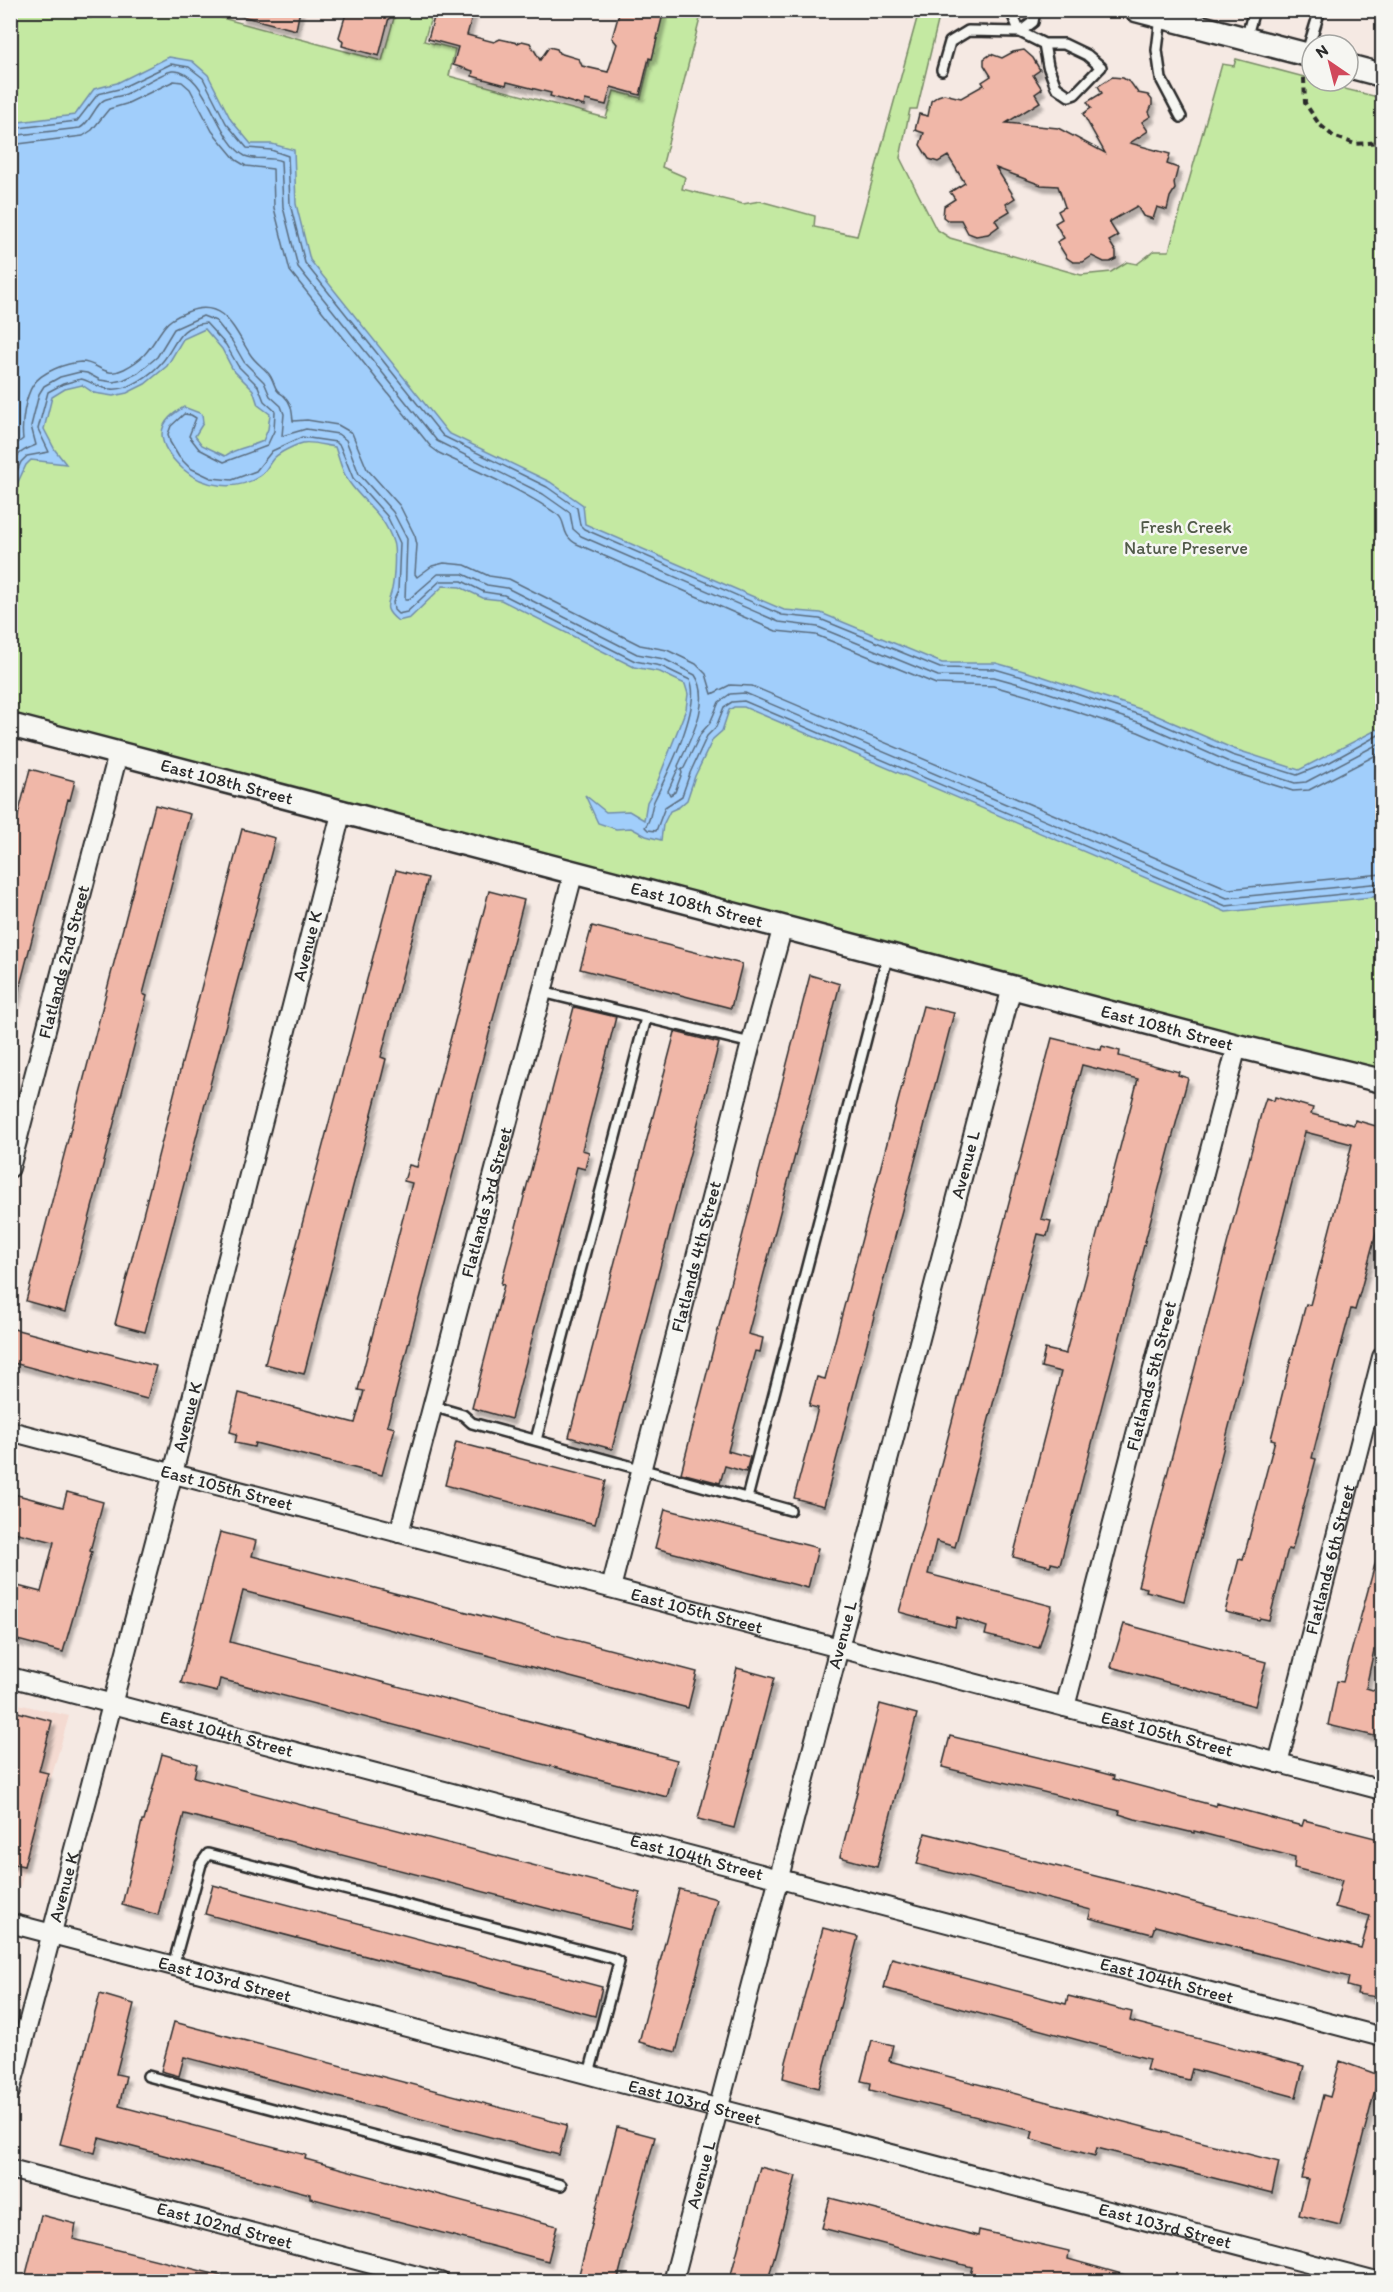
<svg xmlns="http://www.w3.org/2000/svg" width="1393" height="2292" font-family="Itim,sans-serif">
  <defs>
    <filter id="shadow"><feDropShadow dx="3.5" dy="6" stdDeviation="1.5" flood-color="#0004"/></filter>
  </defs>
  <rect width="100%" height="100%" fill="#f5e9e3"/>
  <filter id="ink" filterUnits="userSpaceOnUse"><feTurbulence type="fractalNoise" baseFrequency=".0167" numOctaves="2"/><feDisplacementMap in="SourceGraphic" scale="12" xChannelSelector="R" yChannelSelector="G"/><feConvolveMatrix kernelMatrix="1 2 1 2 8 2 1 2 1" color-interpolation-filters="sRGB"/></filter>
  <g filter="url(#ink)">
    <path fill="#f4dad1" d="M10 1702 69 1716 20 1887 11 1884Z"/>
    <path fill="#c4e9a2" stroke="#788a66" stroke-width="1.5" d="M10 11H66L91 18 93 11H196L382 61 396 11H433L424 41 455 49 449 76 606 118 614 91 641 98 662 11H702L662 167 685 177 682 189 743 204 760 201 815 216 814 227 857 236 919 11H952L950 16 940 13 917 109H910L900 158 936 229 950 238 1081 275 1111 272 1127 262 1137 264 1154 251H1169L1222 64 1234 66 1236 59 1312 79V81L1382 98V734L1299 775 934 676 574 532 437 441 59 132 11 139Z
      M197 318 340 441 456 558 1382 877V1079L11 724V462L47 391Z"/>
    <path fill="#a1cefb" stroke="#728da8" stroke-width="1.5" d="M169 57 192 61 208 75 231 120 251 144H272L294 150 296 204 310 260 448 433 550 482 583 505 585 524 784 610 821 613 942 663H996L1041 676 1146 711 1234 749 1299 770 1382 727V896L1226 912 744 707H734L729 710 722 731 713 739 695 776 687 800 679 807 670 811 663 825 661 840 646 836 631 828 616 829 598 823 585 795 606 812 629 811 644 820 647 802 655 788 686 709 688 694 685 684 660 672 634 667 501 600 483 598 460 587 443 586 410 618 398 621C382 608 388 605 392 589 394 580 396 550 393 542 383 512 365 505 349 482 342 473 339 458 335 447 326 446 311 441 303 443 295 445 280 452 274 458 269 463 266 472 260 476 236 492 203 487 183 469 173 460 162 448 162 434 162 421 174 413 184 407L202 414 203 423 195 436 202 445 225 456C235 448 251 447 263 441L268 429 270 414 258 405 253 390 233 370 222 349 205 329 183 339 167 366 145 384 127 393 113 396 94 393 82 385 65 389 52 397 44 429 55 450 66 464 31 460 26 465 11 497V123L75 115 94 89 117 83Z"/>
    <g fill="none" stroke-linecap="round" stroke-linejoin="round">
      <path stroke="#5a6c7e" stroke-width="1.5" d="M10 129 77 121 98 94 119 89 171 64 189 67 203 78 226 123 247 148 271 150 288 156 290 204 305 263 443 436 547 487 577 508 580 525 584 529 782 615 820 619 940 668 995 669 1040 682 1143 716 1232 755 1297 775 1330 762 1382 733
        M10 136 80 128C91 122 95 105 104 100 110 97 119 97 126 94 136 89 163 72 172 71 206 68 216 140 245 156 256 161 270 156 281 161L283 207 298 267 437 441 543 494 570 513 573 529 581 536 779 622 818 627 938 676 994 677 1037 689 1141 723 1229 762 1295 783 1306 782 1382 742
        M10 145 83 136 92 130 109 109 126 104 174 81 182 82 190 89 212 131 236 160 246 166 273 169 274 208 290 271 431 447 439 453C478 472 522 489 558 515 567 522 560 535 577 544L776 631 816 635 936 684 993 686 1035 698 1138 732 1226 770 1293 791 1309 790 1382 752
        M10 449 23 439C21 425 25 397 33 385 41 372 66 363 81 362 99 362 104 379 124 369 148 357 150 346 164 327 169 319 179 315 187 312 223 297 234 329 250 354 255 362 263 367 269 374 273 379 274 386 277 390 279 393 282 394 284 396 292 403 292 412 293 421L307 420 338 425 352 433 367 469 400 506 415 536 417 545 415 574 417 577 432 566 444 563 465 565 489 576 509 579 640 645 667 650 696 664 706 674 712 694 730 685 752 686 1229 889 1382 874
        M10 468C16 454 23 450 36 445L31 426 39 394 44 386 60 377 80 372 87 373 100 380 113 382 123 380 138 373 157 357 174 329 203 316 216 321 232 341 244 362 264 382 270 396 281 406 284 414 282 436 306 429 338 434 346 440 359 474 393 512 407 539 405 600H408L438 574H463L487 585 507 588 637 654 664 659 695 675C713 701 689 741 678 766L679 769 677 771 668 791 670 795 675 792 682 773 681 770 684 768 701 733 710 723 719 702 730 694 745 693 1227 898 1382 883
        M10 487 21 462 27 456 49 452 38 429 48 392 63 384 81 379C91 381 99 389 111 389 129 391 152 374 163 361 177 344 177 326 206 323L226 345 238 366 258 386 264 401 275 411 274 431 267 446 224 462 199 449 189 436 196 418 191 415 184 414 171 426 168 434 170 442 179 457 190 468 211 478 232 480 256 471 272 451 302 437 336 442 340 446 353 478 387 516 400 543 398 591 393 602 394 610 398 614 407 612 440 581H462L484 592 504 595 635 661 661 666 690 680C702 706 667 775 654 801 650 810 652 819 645 827L648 830 656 831 665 807 682 796 690 773 707 736 716 727 724 707 732 702 744 701 1226 906 1382 890"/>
    </g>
    <path fill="#f0b7a8" stroke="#2b2b2b" stroke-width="1.5" filter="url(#shadow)" d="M242 10H300L296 30 241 16Z
      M347 10H391L379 56 342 46 343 42 339 37Z
      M436 10H474L467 35 494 42 500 39 518 43 522 41 530 43 540 60 549 47 557 49 559 53 579 59 582 66 608 72 617 44 612 38 620 10H664L652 59 649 58 640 95 611 87 606 105 585 100 584 106 550 96 551 93 507 82 506 85 472 76 473 71 453 65 458 47 428 39Z
      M1024 50 1033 58 1040 70 1033 75 1042 89 1035 94 1040 102 1006 123 1058 128 1105 153 1083 114 1091 108 1087 102 1102 93 1098 86 1112 77 1123 78 1131 83 1138 93 1148 95 1152 100V105L1149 112 1151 116 1142 122 1148 131 1130 143 1170 154 1167 164 1178 168 1174 183 1175 189 1170 197 1167 210 1157 207 1153 219 1143 216 1137 206 1109 222 1118 236 1109 241 1116 252V259L1110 262H1104L1092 256 1083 262H1073L1067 258 1057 242 1064 238 1055 223 1062 219 1058 211 1065 207 1058 186 1041 185 996 168 1015 198 1006 204 1010 211 995 220 999 226 988 234 976 236 968 233 961 220H947L943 217 944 206 955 199 950 192 965 183 948 156 938 162 929 159 920 145 924 133 915 130 919 114 928 116 931 101 938 96 944 94 961 98 984 85 982 82 991 76 984 65V59L991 54 1002 58 1013 52Z
      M30 769 75 781 70 800 68 799 16 1001H10V846Z
      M155 805 190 814 143 994 147 996 65 1312 26 1301Z
      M242 829 275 838 145 1332 115 1324Z
      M396 870 428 878 381 1057 386 1059 382 1075 304 1374 265 1364Z
      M489 891 524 900 387 1426 395 1428 382 1475 255 1443 254 1447 235 1443 237 1434 230 1432 239 1393 355 1423 364 1391 358 1390 412 1183 404 1181 409 1165 417 1167Z
      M592 926 742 964 731 1008 580 969Z
      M810 975 840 984 748 1334 763 1338 760 1352 755 1351 728 1451 750 1457 746 1472 725 1466 720 1483 681 1473Z
      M923 1006 954 1013 824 1506 794 1498 818 1408 809 1406 817 1377 825 1379Z
      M574 1007 616 1017 582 1150 589 1152 585 1169 577 1167 511 1419 472 1408 504 1285 501 1284Z
      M675 1032 719 1043 612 1449 569 1437Z
      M1052 1038 1101 1050 1102 1046 1120 1051 1119 1056 1179 1072 1178 1075 1188 1078 1060 1565 1051 1563 1050 1566 1013 1557 1061 1372 1041 1367 1045 1349 1066 1354V1352L1138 1079 1082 1065 1041 1219 1051 1221 1047 1236 1038 1234 955 1547 936 1541 928 1574 1052 1606 1039 1648 985 1635 987 1627 957 1617 955 1627 899 1612 936 1483Z
      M1275 1097 1313 1108 1311 1114 1354 1125 1355 1120 1383 1128V1207L1361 1289 1355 1310 1351 1309 1330 1387 1312 1458 1316 1459 1292 1550 1288 1549 1269 1620 1260 1618 1259 1620 1225 1612 1239 1559 1243 1560 1275 1440 1271 1439 1289 1367 1306 1304 1310 1305 1352 1144 1305 1132 1184 1601 1146 1591 1147 1588 1138 1586 1262 1110 1266 1098 1274 1101Z
      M10 1328 156 1366 147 1399 10 1362Z
      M456 1442 606 1481 595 1524 445 1485Z
      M67 1492 103 1502 90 1551 92 1552 63 1652 10 1638V1584L41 1592 54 1542 10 1531V1493L63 1507Z
      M665 1509 818 1548 808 1588 655 1548Z
      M220 1532 256 1541 252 1556 697 1672 688 1708 243 1591 230 1642 677 1760 667 1797 220 1679 217 1692 181 1683Z
      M1377 1557H1383V1652L1374 1650 1366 1688 1383 1693V1738L1328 1725 1337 1681 1343 1682Z
      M1124 1624 1266 1662 1255 1706 1111 1667Z
      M737 1668 774 1678 734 1828 698 1819Z
      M880 1704 917 1714 877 1867 840 1857Z
      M10 1710 52 1721 39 1771 48 1773 24 1866 10 1863Z
      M950 1736 1099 1772 1114 1776 1113 1779 1216 1806V1803L1302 1826 1304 1820 1383 1840V1998L1357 1994 1358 1989 1347 1986 1349 1977 1155 1926 1152 1934 1089 1918 1091 1910 917 1864 925 1833 1139 1887 1361 1948 1370 1916 1335 1907 1342 1880 1294 1868 1295 1857 1194 1831V1833L1135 1819 1119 1814 1120 1811 942 1767Z
      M162 1754 197 1764 194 1777 640 1893 631 1930 184 1814 158 1915 122 1905 138 1838 142 1821H144Z
      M213 1885 602 1987 595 2016 205 1914Z
      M679 1889 717 1899 676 2052 639 2042Z
      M823 1928 858 1937 819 2088 783 2078 786 2062Z
      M892 1958 1066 2004 1068 1996 1132 2012 1130 2021 1304 2066 1296 2097 1192 2069 1189 2080 1146 2070 1149 2059 884 1988Z
      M100 1994 134 2004 116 2074 126 2076 119 2106 306 2155 305 2159 557 2226 548 2261 310 2198V2194L99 2138 95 2153 60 2144Z
      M174 2022 567 2125 559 2155 184 2057 179 2076 161 2071Z
      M872 2040 893 2045 889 2061 1279 2162 1272 2193 1097 2148 1095 2156 1031 2139 1033 2131 870 2090 871 2083 861 2081Z
      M1340 2061 1379 2075 1340 2225 1299 2215 1308 2179 1301 2178 1318 2115 1323 2095 1330 2097Z
      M617 2127 655 2137 641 2188 617 2282H577Z
      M760 2167 796 2176 771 2269 768 2282H729Z
      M830 2198 978 2236 979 2230 1069 2251 1068 2259 1129 2276V2282H995L970 2275 972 2267 822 2228Z
      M41 2215 76 2224 73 2239 222 2276 221 2282H91L74 2277 62 2282H24Z"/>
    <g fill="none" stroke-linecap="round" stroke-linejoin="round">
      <defs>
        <path id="service" d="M1016 10 1013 16 1020 32
          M1161 17 1157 50 1161 79 1181 117
          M1020 32 1033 22 1035 10
          M1246 39 1254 10
          M1306 55 1320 10
          M942 70 950 42 968 31 1020 32 1044 44H1064L1087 55 1101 67 1075 94 1069 96 1056 87 1048 66 1044 44
          M542 992 751 1043
          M432 1406 463 1415 472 1423 790 1510
          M536 1440 646 1018
          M747 1498 888 954
          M173 1966 201 1864 208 1854 612 1958 619 1962 589 2074
          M148 2076 561 2185"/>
        <g id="minor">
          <path id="s1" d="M10 1168 118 754"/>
          <path id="s2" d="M10 1431 1382 1790"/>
          <path id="s3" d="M399 1533 574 871"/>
          <path id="s4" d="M611 1588 751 1043 783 926"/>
          <path id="s5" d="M10 1677 1382 2037"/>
          <path id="s6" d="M1065 1707 1237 1046"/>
          <path id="s7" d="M1278 1763 1382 1357"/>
          <path id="s8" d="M10 1923 1380 2282"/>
          <path id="s9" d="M10 2092 173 1473 342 810"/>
          <path id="s10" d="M10 2169 440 2282"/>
          <path id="s11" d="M673 2282 1012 987"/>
        </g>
        <g id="tertiary">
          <path d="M1136 10 1312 56"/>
          <path d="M1348 66 1382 75"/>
          <path id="s12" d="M10 725 1237 1046 1382 1081"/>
        </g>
      </defs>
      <use href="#service" stroke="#2b2b2b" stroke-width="14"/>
      <use href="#minor" stroke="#2b2b2b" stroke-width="22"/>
      <use href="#tertiary" stroke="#2b2b2b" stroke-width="27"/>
      <path stroke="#2b2b2b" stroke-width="4" stroke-dasharray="6 4.5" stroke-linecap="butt" d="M1304 78 1305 103 1319 124 1333 136 1355 144 1382 142"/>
      <use href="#service" stroke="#f6f6f2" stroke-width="9"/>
      <use href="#minor" stroke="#f6f6f2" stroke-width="18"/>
      <use href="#tertiary" stroke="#f6f6f2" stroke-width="22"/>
    </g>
  </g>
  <g text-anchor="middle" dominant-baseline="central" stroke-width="5" stroke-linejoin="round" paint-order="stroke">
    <g font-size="18" fill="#515a49" stroke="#f6f6f2">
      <text x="1186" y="527">Fresh Creek<tspan x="1186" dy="21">Nature Preserve</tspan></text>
    </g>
    <g font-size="18" fill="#2b2b2b" stroke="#f6f6f2">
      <text stroke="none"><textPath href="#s12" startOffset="224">East 108th Street</textPath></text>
      <text stroke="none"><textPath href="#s12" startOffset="710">East 108th Street</textPath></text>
      <text stroke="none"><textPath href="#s9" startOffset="1184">Avenue K</textPath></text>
      <text stroke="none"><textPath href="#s1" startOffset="213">Flatlands 2nd Street</textPath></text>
      <text stroke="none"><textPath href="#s12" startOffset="1196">East 108th Street</textPath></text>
      <text stroke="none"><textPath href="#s11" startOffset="1155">Avenue L</textPath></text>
      <text stroke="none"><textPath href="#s3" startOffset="342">Flatlands 3rd Street</textPath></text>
      <text stroke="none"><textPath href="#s4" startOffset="342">Flatlands 4th Street</textPath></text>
      <text stroke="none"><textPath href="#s6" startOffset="342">Flatlands 5th Street</textPath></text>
      <text stroke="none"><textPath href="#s9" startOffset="698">Avenue K</textPath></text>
      <text stroke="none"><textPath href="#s2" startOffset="224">East 105th Street</textPath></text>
      <text stroke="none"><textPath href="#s7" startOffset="210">Flatlands 6th Street</textPath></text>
      <text stroke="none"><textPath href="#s2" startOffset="710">East 105th Street</textPath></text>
      <text stroke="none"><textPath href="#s11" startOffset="669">Avenue L</textPath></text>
      <text stroke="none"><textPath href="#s5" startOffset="224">East 104th Street</textPath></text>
      <text stroke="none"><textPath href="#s2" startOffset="1196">East 105th Street</textPath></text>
      <text stroke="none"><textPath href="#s5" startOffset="710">East 104th Street</textPath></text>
      <text stroke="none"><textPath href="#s9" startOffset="212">Avenue K</textPath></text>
      <text stroke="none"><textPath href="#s8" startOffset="222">East 103rd Street</textPath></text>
      <text stroke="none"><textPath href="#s5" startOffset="1196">East 104th Street</textPath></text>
      <text stroke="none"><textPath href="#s8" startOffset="708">East 103rd Street</textPath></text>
      <text stroke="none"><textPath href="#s11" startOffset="111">Avenue L</textPath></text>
      <text stroke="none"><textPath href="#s10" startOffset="222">East 102nd Street</textPath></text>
      <text stroke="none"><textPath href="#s8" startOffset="1194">East 103rd Street</textPath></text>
    </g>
  </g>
  <rect width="1393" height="2292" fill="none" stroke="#f6f6f2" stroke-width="36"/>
  <rect x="18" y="18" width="1357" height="2256" fill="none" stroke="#2b2b2b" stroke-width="2" filter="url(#ink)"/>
  <g transform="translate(1330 63) rotate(325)"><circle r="28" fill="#f6f6f2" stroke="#a5a5a2" stroke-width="1.5"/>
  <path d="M0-4.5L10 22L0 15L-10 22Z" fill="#d1495b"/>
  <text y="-9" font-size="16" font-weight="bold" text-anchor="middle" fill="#2b2b2b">N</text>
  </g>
</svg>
